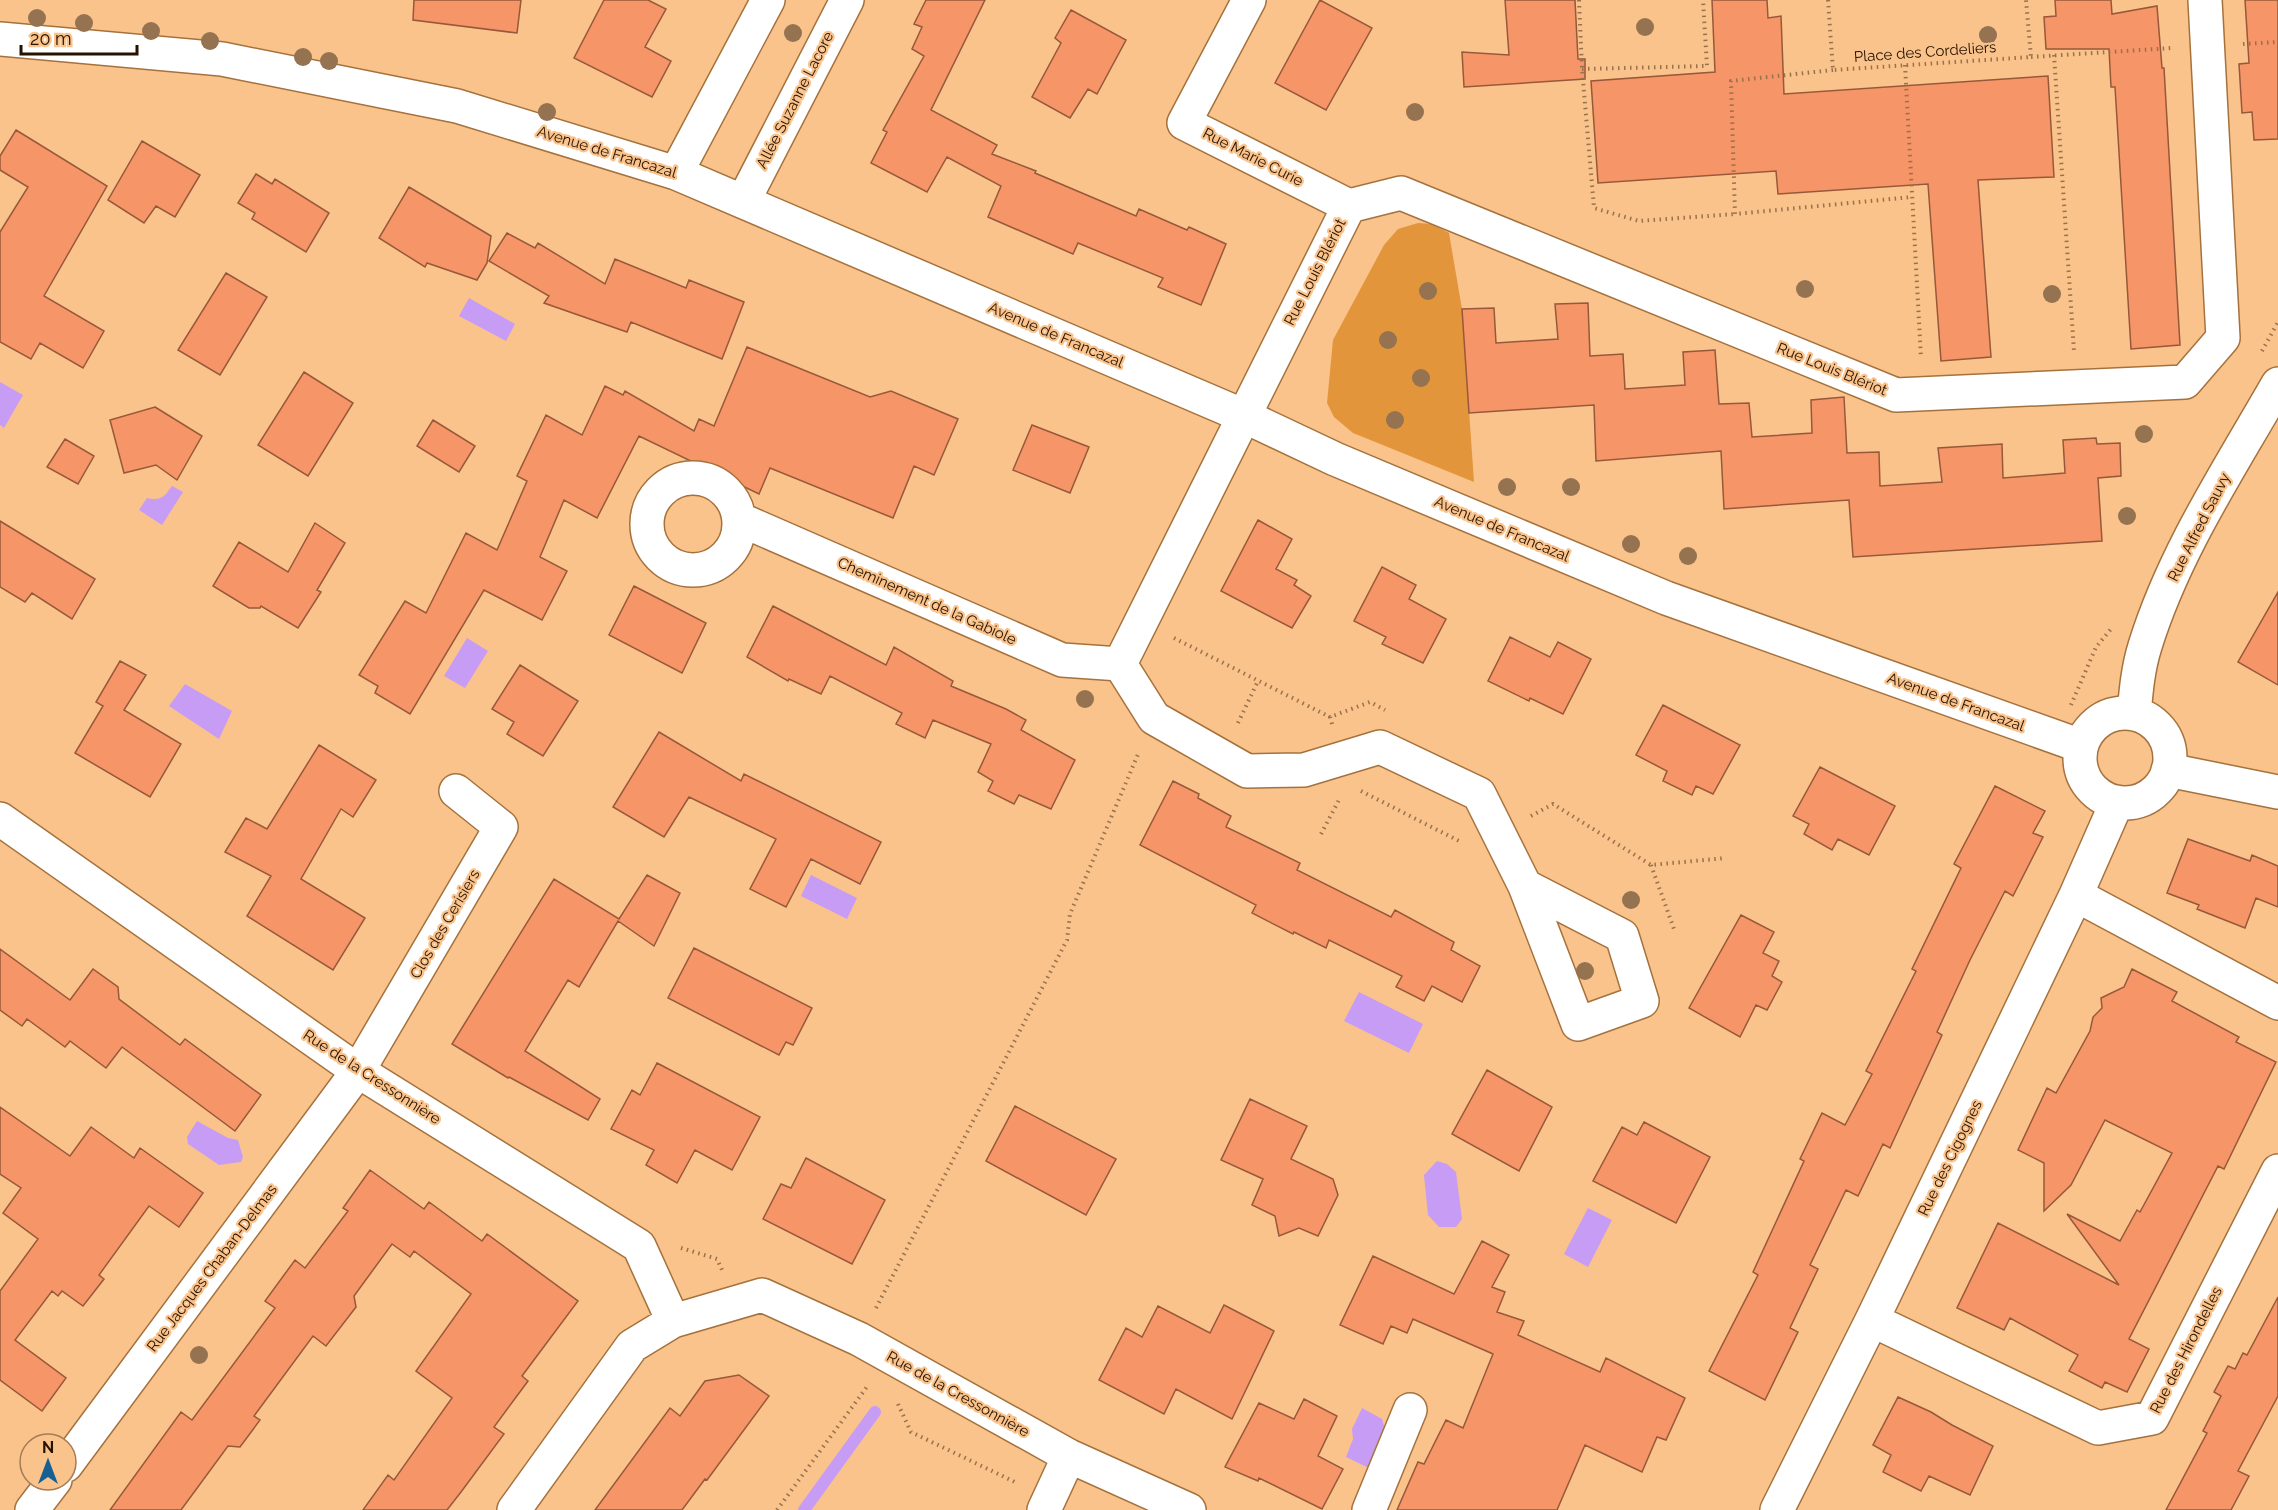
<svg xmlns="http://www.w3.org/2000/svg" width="2278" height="1510" font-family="Raleway,sans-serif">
  <rect width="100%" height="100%" fill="#fac38c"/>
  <path fill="#e3953c" d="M1418 223 1431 224 1449 233 1462 309 1474 482 1353 433 1334 417 1327 403 1333 340 1384 245 1398 229Z"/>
  <path fill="#c79cf5" d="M469 298 515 324 506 341 459 316Z
    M0 382 23 395 4 428 0 425Z
    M172 486 183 492 162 525 139 510 147 498C161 501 164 497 172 486Z
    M467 638 488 651 465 688 444 676Z
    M185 684 232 711 219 739 169 706Z
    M811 875 857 898 847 919 801 896Z
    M1359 992 1423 1024 1409 1053 1344 1021Z
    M197 1121 228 1138 238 1140 243 1157 241 1162 219 1165 188 1144 187 1137Z
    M1437 1161 1447 1164 1456 1172 1462 1219 1456 1227H1439L1428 1215 1424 1175Z
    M1588 1208 1612 1220 1588 1267 1564 1254Z
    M1362 1408 1382 1419 1386 1432 1371 1469 1346 1457 1353 1439 1352 1429Z"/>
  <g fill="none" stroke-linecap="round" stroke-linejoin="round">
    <path stroke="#c79cf5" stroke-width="12" d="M804 1510 875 1412"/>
  </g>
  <path fill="#f69567" stroke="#98583a" stroke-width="1.5" d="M414 0H521L517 33 413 20Z
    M604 0H648L666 9 645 47 671 61 652 97 574 58Z
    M926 0H985L931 110 997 145 992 154 1036 171 1035 173 1136 216 1139 209 1187 230 1189 227 1226 244 1201 305 1158 287 1163 278 1078 243 1073 254 988 217 1001 186 947 157 927 192 871 163 887 132 883 130 924 56 912 49 922 27 914 24Z
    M1320 0 1372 28 1326 110 1275 83Z
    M1505 0H1575L1578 59H1585V79L1464 87 1462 52 1509 55Z
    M1712 0H1767L1768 18 1781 16 1784 94 2048 76 2054 177 1978 180 1991 357 1941 361 1928 184 1778 194 1776 171 1598 183 1591 81 1715 72Z
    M2055 0H2111L2112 14 2157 6 2162 68H2164L2180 345 2131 349 2115 87H2111L2109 49H2046L2044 17 2056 16Z
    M2245 0H2278V139L2254 140 2252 112 2242 113 2239 64 2249 63Z
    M1071 10 1126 40 1097 94 1088 89 1070 118 1032 97 1061 43 1055 38Z
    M16 130 107 186 44 296 104 331 83 368 40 343 31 359 0 342V232L28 187 0 170V156Z
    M142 141 200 175 175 217 156 206 144 223 108 200Z
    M256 174 272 184 275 179 329 213 306 252 252 219 255 213 238 203Z
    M409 187 491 236 487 263 477 280 427 263 425 267 379 238Z
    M507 233 535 248 538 243 605 284 615 259 686 288 689 280 744 302 722 359 631 322 627 332 544 303 549 296 489 261Z
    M226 273 267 297 220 375 178 350Z
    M1588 303 1590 356 1623 354 1625 389 1685 385 1683 352 1715 350 1719 404 1749 403 1752 437 1812 433 1811 400 1844 397 1847 453 1879 452 1880 486 1942 482 1938 448 2002 444 2003 478 2065 473 2063 440 2096 438 2097 444 2120 443 2121 476 2098 478 2102 541 1853 557 1849 500 1724 509 1721 451 1596 461 1594 405 1469 413 1462 309 1494 308 1496 343 1558 339 1555 304Z
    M747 347 870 397 891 391 958 419 934 475 914 466 893 518 770 468 759 494 639 436 597 518 564 500 540 557 567 571 542 620 484 590 410 714 375 693 378 686 359 675 405 601 426 613 466 533 497 550 527 481 517 476 546 415 582 435 605 386 623 395 625 391 694 431 699 419 714 426Z
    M304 372 353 403 308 476 258 445Z
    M155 407 202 436 177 480 156 465 124 473 110 420Z
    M433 420 475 446 459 472 417 446Z
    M1032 425 1089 447 1070 493 1013 470Z
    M65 439 94 456 78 484 47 467Z
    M1258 520 1292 539 1276 569 1297 580 1294 585 1311 596 1292 628 1221 591Z
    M0 521 95 579 72 619 32 593 25 602 0 587Z
    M315 523 345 543 317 590 321 592 298 628 261 606 260 608H249L213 586 239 542 288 572Z
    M1382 567 1416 585 1409 599 1446 619 1423 663 1382 644 1386 637 1354 621Z
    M634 586 706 623 682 673 609 635Z
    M2278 592V685L2238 662Z
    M773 606 886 665 894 647 953 681 951 686 1006 709 1026 720 1021 730 1075 760 1051 809 1019 795 1014 804 988 791 993 781 978 772 991 744 933 720 925 738 896 724 902 713 830 676 821 694 789 679 788 681 747 657Z
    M1510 637 1550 657 1558 642 1591 659 1563 714 1530 698 1529 701 1488 681Z
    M120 661 146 675 124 710 181 744 150 797 75 753 103 706 96 702Z
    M520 665 578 701 543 756 507 734 514 722 492 709Z
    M1663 705 1740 745 1713 794 1696 786 1692 795 1663 781 1667 771 1636 755Z
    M659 732 741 781 744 774 881 842 860 884 811 859 786 907 750 889 776 839 689 797 664 837 613 807Z
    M319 745 376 780 353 817 341 809 301 879 365 918 333 970 247 916 271 876 225 852 246 818 267 829Z
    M1820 767 1895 806 1869 855 1838 839 1832 850 1804 834 1809 824 1793 816Z
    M1173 781 1199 794 1198 798 1231 816 1226 827 1300 863 1297 870 1391 917 1395 910 1454 942 1451 950 1480 966 1462 1002 1432 986 1424 1001 1396 987 1402 976 1329 940 1326 948 1294 932 1293 934 1252 913 1256 905 1140 845Z
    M1995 786 2045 811 2033 833 2043 837 2013 896 2005 891 1970 960 1937 1032 1942 1035 1890 1148 1883 1144 1858 1196 1846 1190 1810 1265 1818 1269 1790 1328 1798 1332 1765 1400 1709 1371 1758 1275 1753 1272 1804 1161 1800 1159 1822 1113 1845 1125 1872 1074 1866 1071 1916 971 1912 969 1961 868 1954 864Z
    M2188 839 2250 861 2252 855 2278 866V907L2256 898 2245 928 2197 909 2199 905 2167 893Z
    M647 875 680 893 654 946 618 921 579 987 568 980 525 1051 600 1099 588 1120 509 1077 508 1078 452 1044 554 879 619 919Z
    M1741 915 1774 932 1763 953 1779 961 1772 976 1782 982 1767 1010 1756 1005 1740 1037 1689 1008Z
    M694 948 812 1008 793 1045 786 1042 779 1055 668 998Z
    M0 949 70 1000 93 969 118 987 119 999 180 1045 185 1039 261 1095 235 1131 122 1047 106 1068 70 1041 65 1047 27 1019 22 1026 0 1010Z
    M2132 969 2177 992 2172 1001 2239 1037 2236 1042 2276 1062 2224 1169 2218 1166 2129 1339 2149 1349 2127 1392 2105 1382 2102 1388 2069 1371 2078 1355 2010 1318 2004 1330 1957 1308 1998 1223 2119 1285 2067 1214 2120 1241 2137 1210 2140 1212 2172 1153 2105 1120 2071 1185 2044 1211V1163L2018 1150 2047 1088 2056 1093 2090 1031 2093 1017 2102 1008 2101 998 2124 987Z
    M657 1063 760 1117 732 1170 695 1150 677 1183 646 1165 654 1150 611 1129 632 1090 640 1095Z
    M1487 1070 1552 1107 1519 1171 1452 1134Z
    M1250 1099 1307 1126 1291 1159 1333 1179 1338 1195 1318 1236 1299 1228 1279 1236 1275 1216 1252 1205 1263 1179 1221 1160Z
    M1015 1106 1116 1159 1086 1215 986 1161Z
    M0 1107 70 1156 91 1127 134 1158 140 1148 203 1193 179 1227 149 1206 99 1275 104 1279 83 1306 62 1291 58 1296 52 1291 15 1340 66 1378 42 1411 0 1380V1291L38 1239 3 1213 21 1188 0 1174Z
    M1644 1122 1710 1157 1676 1223 1593 1181 1622 1127 1637 1135Z
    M806 1158 885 1200 852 1264 763 1219 781 1184 791 1188Z
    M370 1170 424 1209 429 1202 482 1241 487 1234 578 1301 522 1376 528 1381 494 1427 504 1434 461 1492 447 1510H363L388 1475 394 1480 452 1398 416 1371 471 1294 414 1251 410 1257 392 1244 354 1296 356 1307 326 1346 313 1336 254 1416 260 1420 240 1447 228 1446 181 1510H110L181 1412 192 1420 275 1308 265 1301 295 1260 305 1268 348 1211 343 1208Z
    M1482 1241 1509 1255 1492 1287 1505 1292 1497 1312 1524 1321 1518 1335 1600 1372 1606 1358 1685 1398 1666 1440 1657 1437 1642 1472 1585 1445 1557 1510H1397L1418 1462 1424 1464 1446 1420 1463 1428 1493 1354 1413 1319 1407 1333 1391 1326 1383 1344 1340 1325 1373 1256 1454 1294Z
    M2278 1297V1396L2238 1471 2249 1476 2231 1510H2166L2207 1433 2203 1431 2221 1396 2214 1392 2228 1366 2235 1369 2243 1353 2247 1355Z
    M1224 1305 1274 1331 1232 1419 1176 1389 1164 1414 1099 1380 1126 1328 1142 1337 1158 1306 1210 1333Z
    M739 1375 769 1396 707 1480 705 1479 682 1510H595L670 1408 680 1416 705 1381Z
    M1898 1397 1931 1412 1952 1425 1993 1446 1970 1495 1929 1476 1921 1491 1883 1472 1891 1455 1873 1445Z
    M1304 1399 1337 1416 1318 1456 1343 1469 1322 1509 1259 1478 1258 1481 1225 1467 1259 1403 1294 1419Z"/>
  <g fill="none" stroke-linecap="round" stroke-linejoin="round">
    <defs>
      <path id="minor" d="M1249 0 1184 123 1349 206
        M0 39 222 59 457 106 676 173 1244 416 1335 459 1666 598 2081 746
        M676 173 768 0
        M744 200 847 0
        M647 524a46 46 0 1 1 92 0a46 46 0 1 1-92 0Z
        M739 519 1062 660 1120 664 1349 206 1401 193 1896 395 2185 382 2223 338 2205 0
        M1120 664 1154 718 1247 771 1304 770 1380 747 1479 794 1525 886 1578 1024 1642 1001 1622 936 1525 886
        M2080 758a45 45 0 1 1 90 0a45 45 0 1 1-90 0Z
        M2134 714C2136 691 2138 668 2145 646 2174 552 2230 468 2278 384
        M2168 770 2278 792
        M0 819 358 1071 639 1246 673 1321
        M2076 895 2278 1003
        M1872 1320 2098 1428 2152 1418 2278 1171
        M66 1465 358 1071 501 827 456 791
        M32 1510 55 1480
        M514 1510 632 1346 673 1321 762 1295 859 1339 1069 1456 1189 1510
        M1044 1510 1069 1456
        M1369 1510 1410 1410
        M1777 1510 1872 1320 2076 895 2117 802"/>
    </defs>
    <use href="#minor" stroke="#a5723d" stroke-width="36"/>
    <path stroke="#98724c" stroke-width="4" stroke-dasharray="1.5 4.5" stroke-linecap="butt" d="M1579 0 1582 69 1594 208 1639 221 1735 214
      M1828 0 1833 70 2031 57 2026 0
      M2243 44 2278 42
      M2054 55 2074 351
      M2031 57 2172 48
      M1905 65 1921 358
      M1582 69 1707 66 1703 0
      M1833 70 1731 81 1735 214 1912 197
      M2262 351 2278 322
      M1174 638 1330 717
      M2071 705 2096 647 2111 629
      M1238 723 1258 681
      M1332 724 1330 717 1370 702 1385 710
      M1361 791 1461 842
      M1531 816 1553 804 1651 865 1726 858
      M1321 834 1340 798
      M1651 865 1674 929
      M681 1248 717 1259 722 1270
      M876 1308 1067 940 1070 914 1139 752
      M898 1404 911 1432 1017 1483
      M777 1510 869 1384"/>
    <use href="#minor" stroke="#fff" stroke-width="33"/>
  </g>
  <g fill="#957250">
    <circle cx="37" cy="18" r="9"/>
    <circle cx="84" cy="23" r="9"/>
    <circle cx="1645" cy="27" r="9"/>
    <circle cx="151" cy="31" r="9"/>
    <circle cx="793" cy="33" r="9"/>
    <circle cx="1988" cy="35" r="9"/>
    <circle cx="210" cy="41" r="9"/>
    <circle cx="303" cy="57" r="9"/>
    <circle cx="329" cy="61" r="9"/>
    <circle cx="547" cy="112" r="9"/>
    <circle cx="1415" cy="112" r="9"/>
    <circle cx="1805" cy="289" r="9"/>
    <circle cx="1428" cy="291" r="9"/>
    <circle cx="2052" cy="294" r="9"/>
    <circle cx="1388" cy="340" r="9"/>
    <circle cx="1421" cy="378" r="9"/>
    <circle cx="1395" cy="420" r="9"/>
    <circle cx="2144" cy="434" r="9"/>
    <circle cx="1507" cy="487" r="9"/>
    <circle cx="1571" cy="487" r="9"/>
    <circle cx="2127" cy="516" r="9"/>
    <circle cx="1631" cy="544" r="9"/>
    <circle cx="1688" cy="556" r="9"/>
    <circle cx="1085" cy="699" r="9"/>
    <circle cx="1631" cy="900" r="9"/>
    <circle cx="1585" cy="971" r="9"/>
    <circle cx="199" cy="1355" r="9"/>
  </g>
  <g text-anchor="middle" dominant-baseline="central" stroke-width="4.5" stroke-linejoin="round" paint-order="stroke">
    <g font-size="15" fill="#251200" stroke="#fac38c">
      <text transform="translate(1925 52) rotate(-4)">Place des Cordeliers</text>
      <text transform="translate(795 100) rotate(-63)">Allée Suzanne Lacore</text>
      <text transform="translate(607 152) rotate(17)">Avenue de Francazal</text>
      <text transform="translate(1253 157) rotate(27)">Rue Marie Curie</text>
      <text transform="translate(1315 272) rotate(-63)">Rue Louis Blériot</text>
      <text transform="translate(1056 335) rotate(23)">Avenue de Francazal</text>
      <text transform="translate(1832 369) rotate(22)">Rue Louis Blériot</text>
      <text transform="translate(2199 527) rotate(-63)">Rue Alfred Sauvy</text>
      <text transform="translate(1502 529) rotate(23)">Avenue de Francazal</text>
      <text transform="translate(927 601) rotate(24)">Cheminement de la Gabiole</text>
      <text transform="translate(1956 702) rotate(20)">Avenue de Francazal</text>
      <text transform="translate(445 924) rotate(-60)">Clos des Cerisiers</text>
      <text transform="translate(372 1077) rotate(33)">Rue de la Cressonnière</text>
      <text transform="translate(1950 1158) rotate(-64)">Rue des Cigognes</text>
      <text transform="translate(212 1268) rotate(-53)">Rue Jacques Chaban-Delmas</text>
      <text transform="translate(2186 1350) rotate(-63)">Rue des Hirondelles</text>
      <text transform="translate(958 1394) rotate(29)">Rue de la Cressonnière</text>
    </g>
  </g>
  <g transform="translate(48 1462)"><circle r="28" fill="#fac38c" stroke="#a57c54" stroke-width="1.5"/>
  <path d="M0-4.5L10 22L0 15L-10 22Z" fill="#165f92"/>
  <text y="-9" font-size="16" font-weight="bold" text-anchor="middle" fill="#251200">N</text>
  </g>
  <path d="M21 45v9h116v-9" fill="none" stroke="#251200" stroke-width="3"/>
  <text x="30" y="45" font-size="18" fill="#251200" stroke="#fac38c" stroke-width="4.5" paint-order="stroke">20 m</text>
</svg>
